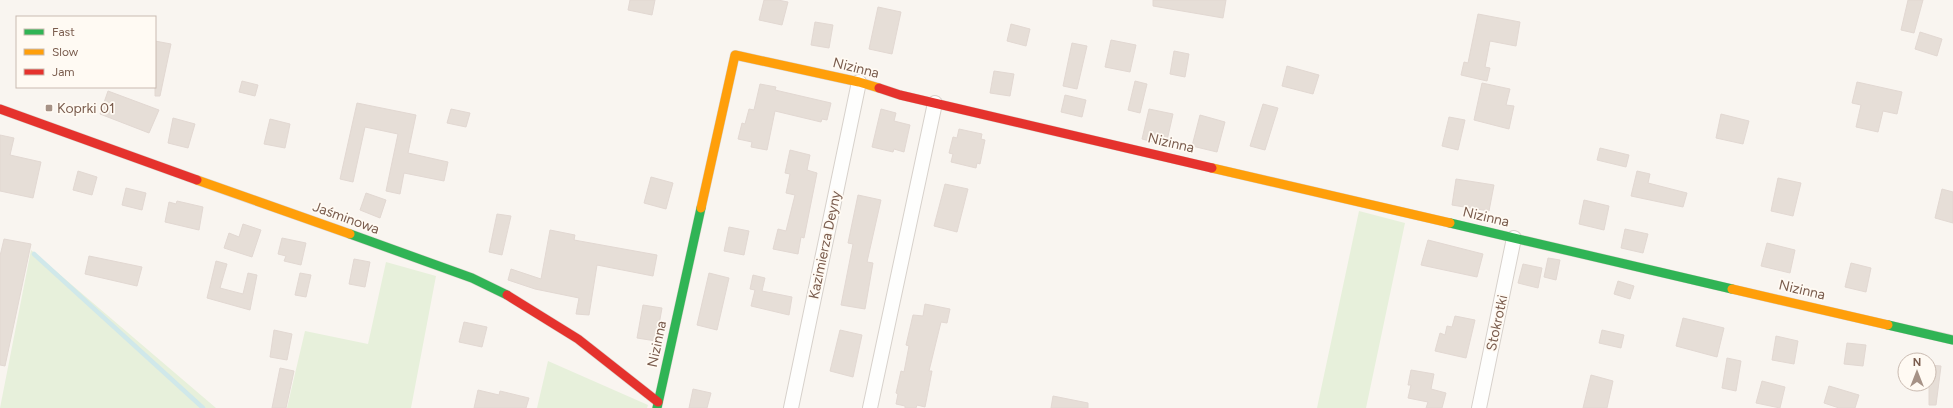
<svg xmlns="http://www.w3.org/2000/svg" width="1953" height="408" font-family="Figtree,sans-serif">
  <rect width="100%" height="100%" fill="#f9f5f0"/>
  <path fill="#e7f0db" d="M1359 211 1405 223 1366 408H1317Z
    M31 250 216 408H0Z
    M386 262 436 276 411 408H287L305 331 368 344Z
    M548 361 648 405 647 408H537Z"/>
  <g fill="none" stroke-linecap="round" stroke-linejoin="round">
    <path stroke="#d0e8ea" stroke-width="4.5" d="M34 254 203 408"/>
  </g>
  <path fill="#e6ded7" stroke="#e2d8d2" d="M630 0H655L652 15 628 10Z
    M764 0H778L788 2 782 25 759 20Z
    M1153 0H1226L1223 18 1153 6Z
    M1908 0H1923L1914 33 1901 30Z
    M878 7 901 12 892 54 869 49Z
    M1478 14 1520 22 1516 46 1490 41 1485 67 1490 68 1487 81 1461 75 1464 62 1468 63Z
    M815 22 833 25 829 48 811 45Z
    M1011 24 1030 29 1026 46 1007 41Z
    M1920 32 1942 39 1937 56 1915 49Z
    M1111 40 1136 45 1130 72 1105 67Z
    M155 41 171 44 160 96H155Z
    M1072 43 1087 46 1077 89 1063 86Z
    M1174 51 1189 54 1185 77 1170 74Z
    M1287 66 1319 75 1313 94 1282 86Z
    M994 71 1014 74 1010 96 990 93Z
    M242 81 258 85 255 96 239 92Z
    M1135 81 1147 84 1140 113 1128 110Z
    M1857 82 1902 92 1897 114 1883 111 1878 132 1856 127 1861 105 1852 103Z
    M1482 83 1510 89 1506 105 1514 106 1509 129 1474 120Z
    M760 84 776 87 775 90 831 103 827 120 822 119 821 122 775 111 767 150 751 147 752 142 738 139 742 123 745 124 749 109 754 110Z
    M108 91 159 110 149 133 100 114Z
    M1065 95 1086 100 1082 117 1061 112Z
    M357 103 416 115 408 153 448 162 444 181 404 173 400 194 386 191 398 134 365 127 353 182 340 179Z
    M1263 104 1278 108 1265 150 1250 146Z
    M451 109 470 113 466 127 447 123Z
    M881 109 896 113 894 121 910 125 904 152 894 149 893 152 872 147Z
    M1149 109 1173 114 1166 145 1142 139Z
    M1721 114 1749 121 1743 144 1716 138Z
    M1200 115 1225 122 1217 152 1192 146Z
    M1449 117 1465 120 1458 150 1442 146Z
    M173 118 195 124 188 148 168 143Z
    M270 119 290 124 285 148 264 144Z
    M959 129 982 134 981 139 985 140 980 164 977 163 976 168 951 162 953 154 949 153 953 137 957 138Z
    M0 135 14 138 10 155 41 162 33 198 0 191Z
    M1600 148 1629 155 1626 167 1597 160Z
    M790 150 810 155 807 170 817 173 804 238 801 237 798 254 773 249 778 229 786 231 795 195 786 193 790 174 785 173Z
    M78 171 97 177 92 195 73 190Z
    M1637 171 1650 174 1648 183 1687 193 1683 207 1631 196Z
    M651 177 673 183 666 209 644 203Z
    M1778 178 1801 183 1793 216 1771 211Z
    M1456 179 1494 185 1489 211 1452 205Z
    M945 184 968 189 957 232 934 226Z
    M126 188 146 193 142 210 122 205Z
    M1942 189 1953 192V223L1935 218Z
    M366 193 386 200 380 218 360 210Z
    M858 195 881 200 867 262 873 263 865 309 841 305 853 244 848 243Z
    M1584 200 1609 206 1604 230 1579 224Z
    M177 201 203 207 199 230 165 222 169 202 176 204Z
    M497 214 511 216 502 255 489 252Z
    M243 224 261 230 252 257 224 248 229 233 239 237Z
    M729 227 749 231 744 255 724 251Z
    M1625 229 1648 234 1643 253 1621 248Z
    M550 230 575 235 574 240 657 255 653 276 597 265 589 315 576 314 579 298 535 289 508 280 511 269 541 279Z
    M282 238 306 243 301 265 284 261 286 256 278 254Z
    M4 239 31 244 5 366 0 365V256Z
    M1428 240 1483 254 1477 277 1421 265Z
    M1767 243 1795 250 1790 273 1761 266Z
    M89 256 142 267 137 286 85 274Z
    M1548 258 1560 260 1556 280 1544 277Z
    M354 259 370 262 365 287 349 284Z
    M216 261 227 264 220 288 243 294 248 273 257 275 250 310 207 298Z
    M1851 263 1871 268 1866 292 1845 287Z
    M1523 264 1542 268 1538 288 1518 283Z
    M300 273 311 275 306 297 295 295Z
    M709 273 729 278 717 330 697 325Z
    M753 275 765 278 762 291 792 297 789 315 751 306 755 290 750 289Z
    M1618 281 1634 286 1630 299 1614 294Z
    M925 304 950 309 947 323 941 322 929 371H932L925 407 917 405 916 408H905V406L896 404 898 394 896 393 901 371 904 372 909 346 906 345 913 315 923 316Z
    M643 305 662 308 656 341 637 338Z
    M1455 316 1475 320 1466 358 1435 351 1440 333 1445 335 1447 326 1452 327Z
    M1683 318 1724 328 1717 357 1676 346Z
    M464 322 487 327 482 347 459 342Z
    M274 330 292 334 287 360 270 357Z
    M840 330 862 335 853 377 830 371Z
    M1602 330 1624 335 1621 348 1599 343Z
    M1776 336 1798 341 1794 364 1772 360Z
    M1847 343 1866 345 1863 366 1844 364Z
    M1727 358 1741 361 1736 391 1722 388Z
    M1929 365 1941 366 1936 405H1929Z
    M280 368 294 371 286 408H272Z
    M1411 370 1434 374 1431 389 1446 393 1442 408H1426L1428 402 1408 398 1411 385H1408Z
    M1591 375 1613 381 1607 408H1583Z
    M1762 381 1785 387 1780 408 1756 403Z
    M1829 386 1859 395 1855 408H1839L1824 403Z
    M693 389 711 393 707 408H689Z
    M478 390 499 395 500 391 529 398 526 408H474Z
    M1053 396 1088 403V408H1051Z"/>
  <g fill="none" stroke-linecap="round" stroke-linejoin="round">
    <defs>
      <path id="street" d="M791 408 859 82
        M870 408 935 103
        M1479 408 1514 238"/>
      <path id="fast" d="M1450 223 1732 289
        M350 234 472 278 507 295
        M1888 325 1953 340
        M657 408 701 208"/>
      <path id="slow" d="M1212 168 1450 223
        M197 180 350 234
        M701 208 735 55 859 82 879 88
        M1732 289 1888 325"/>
      <path id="jam" d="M879 88 900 95 1212 168
        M0 109 197 180
        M507 295 578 339 658 402"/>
    </defs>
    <use href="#street" stroke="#d7d1cb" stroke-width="16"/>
    <use href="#fast" stroke="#d9d2cb" stroke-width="10"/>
    <use href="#slow" stroke="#d9d2cb" stroke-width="10"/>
    <use href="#jam" stroke="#d9d2cb" stroke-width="10"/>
    <use href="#street" stroke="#fefefd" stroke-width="14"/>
    <use href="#fast" stroke="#30b455" stroke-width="9"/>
    <use href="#slow" stroke="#ff9f0a" stroke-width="9"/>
    <use href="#jam" stroke="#e5322d" stroke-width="9"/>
  </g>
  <rect fill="#a69286" stroke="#fffaf3" stroke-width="1.5" x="45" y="104" width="8" height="8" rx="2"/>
  <g text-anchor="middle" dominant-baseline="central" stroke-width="3.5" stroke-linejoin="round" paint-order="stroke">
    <g font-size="14" fill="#7a5c4d" stroke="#fffaf3">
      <text transform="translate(856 68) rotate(14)">Nizinna</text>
      <text transform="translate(1171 143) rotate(13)">Nizinna</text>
      <text transform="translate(1486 217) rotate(13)">Nizinna</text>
      <text transform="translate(346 218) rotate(20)">Jaśminowa</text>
      <text transform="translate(825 245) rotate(-78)">Kazimierza Deyny</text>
      <text transform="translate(1802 290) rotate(13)">Nizinna</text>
      <text transform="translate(1497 323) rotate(-78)">Stokrotki</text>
      <text transform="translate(657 344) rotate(-78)">Nizinna</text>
    </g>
    <g font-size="14" fill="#7a5c4d" stroke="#fffaf3" text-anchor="start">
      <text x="57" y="108">Koprki 01</text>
    </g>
  </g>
  <rect x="16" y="16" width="140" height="72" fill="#fffaf3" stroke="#cabbb1"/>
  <rect x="24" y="29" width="20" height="6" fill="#30b455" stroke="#cabbb1"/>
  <text x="52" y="36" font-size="12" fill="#7a5c4d">Fast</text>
  <rect x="24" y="49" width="20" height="6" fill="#ff9f0a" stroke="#cabbb1"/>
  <text x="52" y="56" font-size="12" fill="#7a5c4d">Slow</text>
  <rect x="24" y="69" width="20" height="6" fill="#e5322d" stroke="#cabbb1"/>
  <text x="52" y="76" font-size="12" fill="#7a5c4d">Jam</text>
  <g transform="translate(1917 372)"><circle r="19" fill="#fffaf3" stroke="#cabbb1"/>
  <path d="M0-3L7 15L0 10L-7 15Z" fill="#a69286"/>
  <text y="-6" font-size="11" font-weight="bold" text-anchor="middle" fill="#7a5c4d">N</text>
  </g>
</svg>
